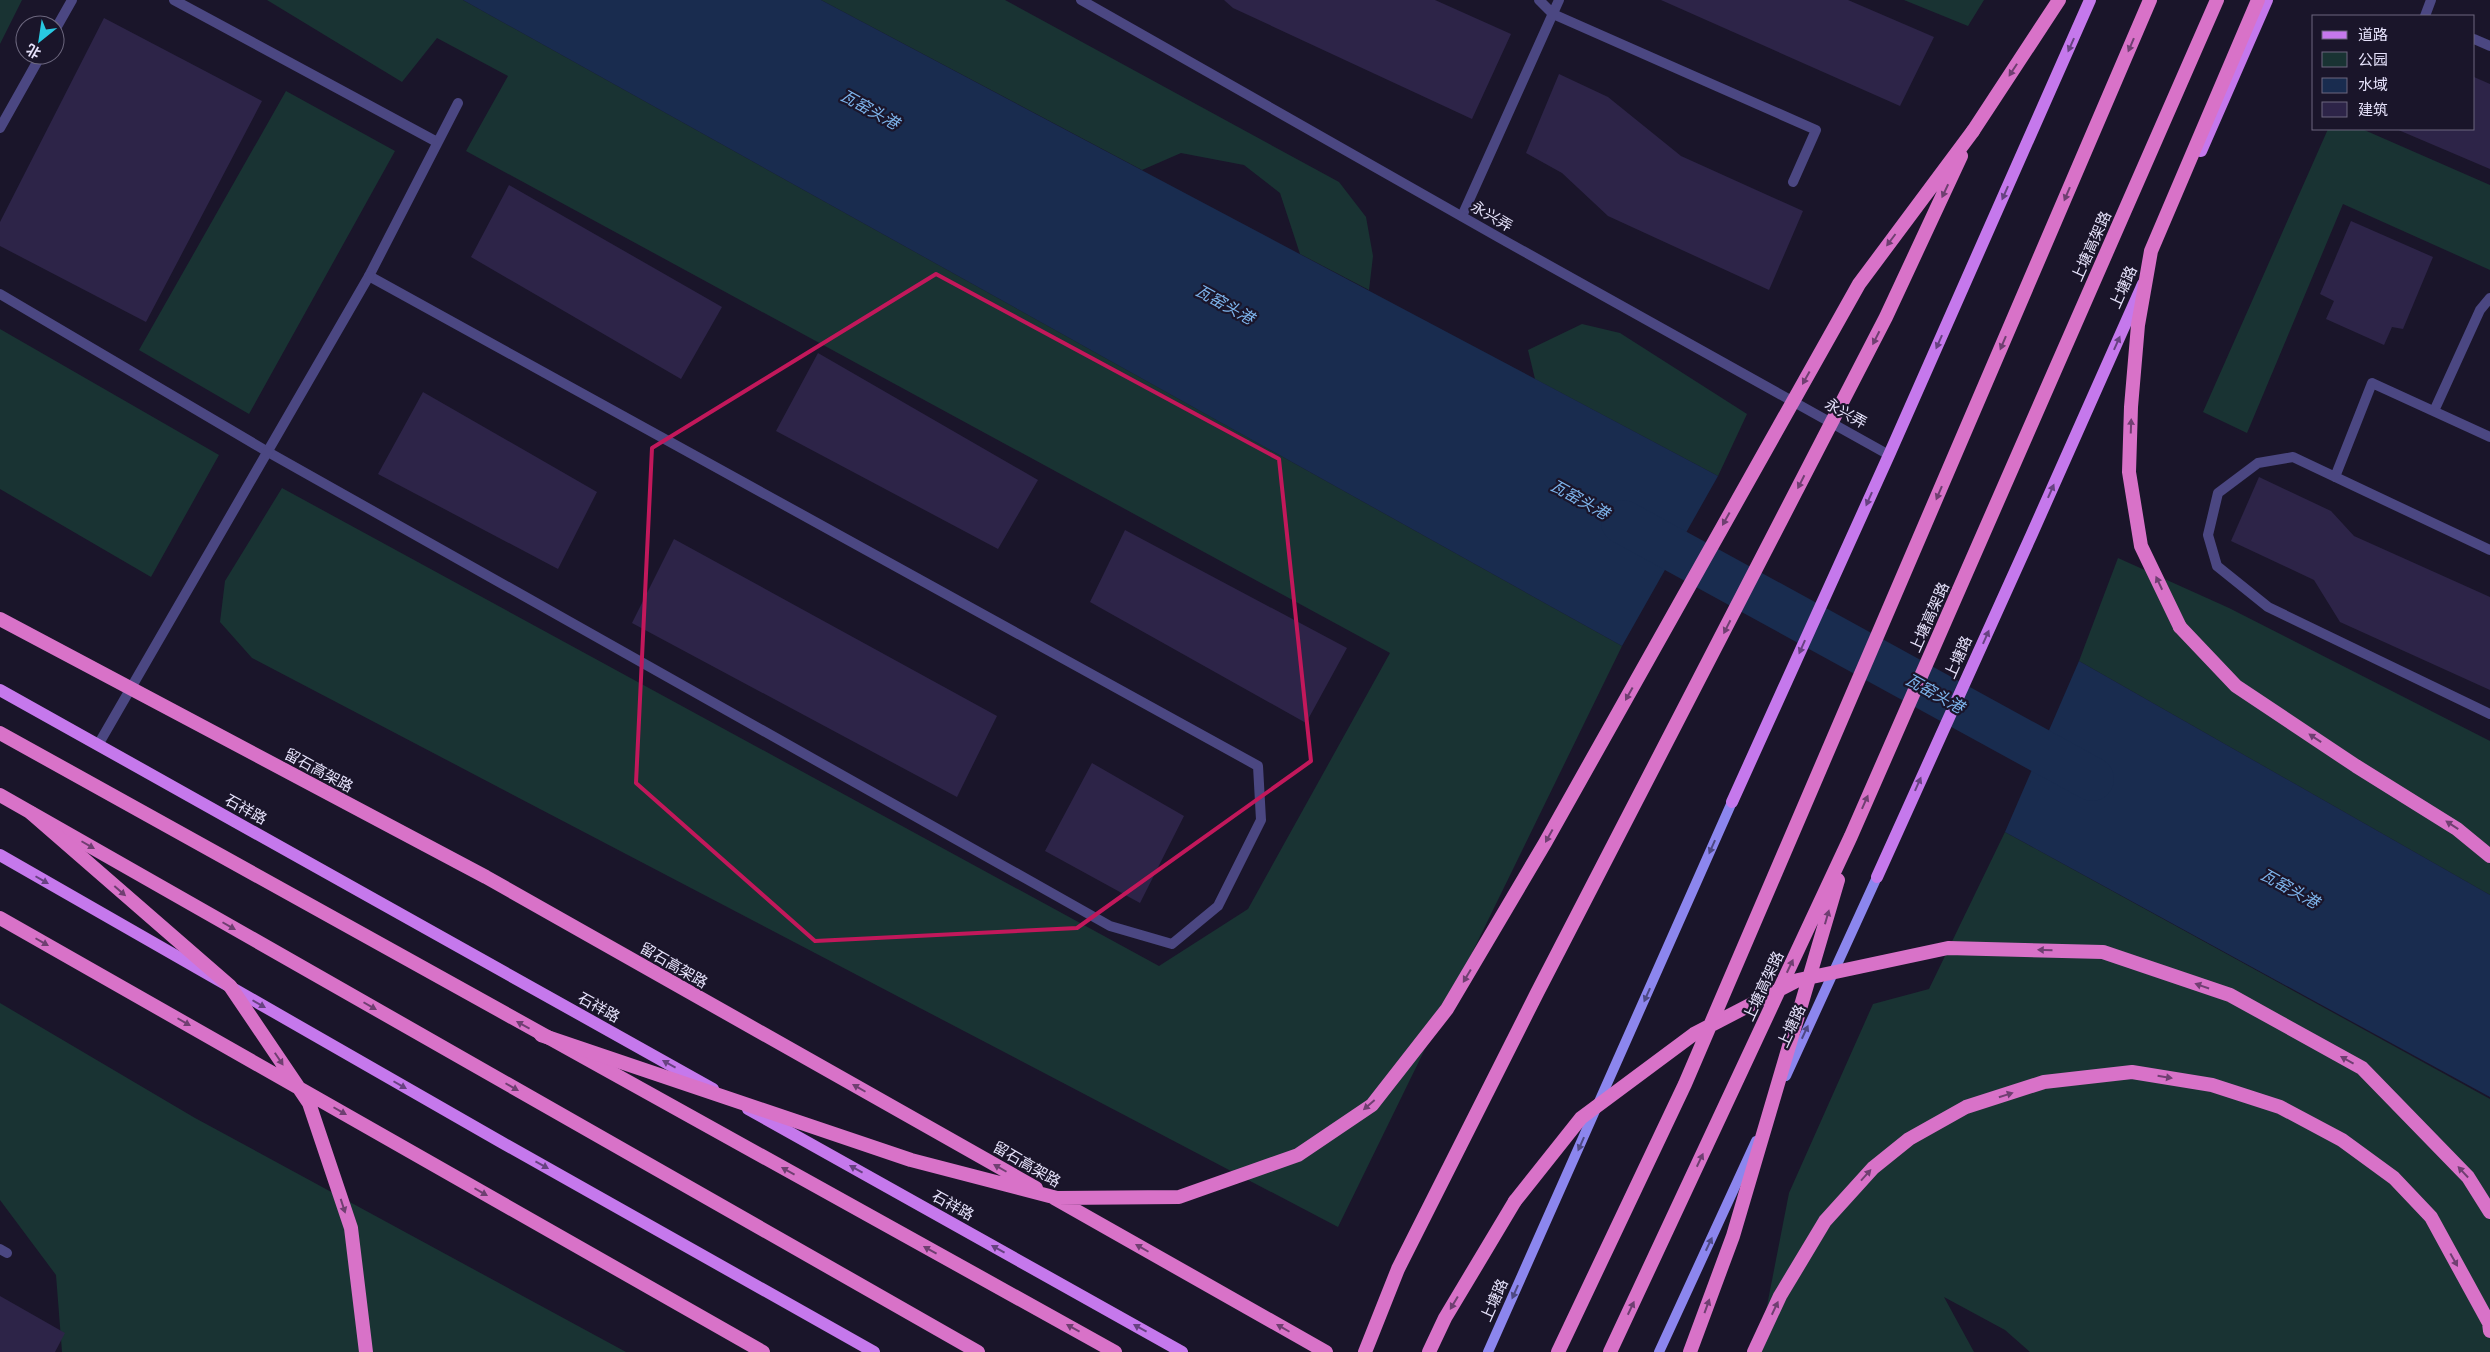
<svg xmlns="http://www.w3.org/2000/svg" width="2490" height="1352" font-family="Inter,'Noto Sans SC',sans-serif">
  <rect width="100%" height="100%" fill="#1a152a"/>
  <path fill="#193333" d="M0 0H22L0 44Z
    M267 0H463L1622 646 1338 1227 252 658 220 622 225 581 282 488 1159 966 1248 909 1390 653 466 151 508 76 437 38 402 82Z
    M821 0H1005L1339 182 1366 217 1373 256 1369 290 1300 254 1280 193 1244 165 1181 153 1142 170Z
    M1904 0H1984L1968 26Z
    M286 91 395 151 249 414 139 350Z
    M2328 129H2362L2490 185V270L2343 204 2247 433 2203 412Z
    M1582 324 1620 333 1747 414 1718 476 1535 379 1528 350Z
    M0 329 219 455 151 577 0 489Z
    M2118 558 2229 608 2490 741V895L2079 661Z
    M2005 832 2490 1099V1352H2030L2005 1330 1944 1297 1974 1352H1758L1789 1193 1873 1004 1929 989Z
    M0 1003 195 1118 626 1352H62L56 1275 0 1200Z"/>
  <path fill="#192c4f" d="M463 0H821L1718 476 1622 646Z
    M2079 661 2490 895V1097L2005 832Z"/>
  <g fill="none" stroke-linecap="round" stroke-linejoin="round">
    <path stroke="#192c4f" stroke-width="44" d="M1623 522 2092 779"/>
  </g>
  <path fill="#2d2448" d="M1224 0H1435L1511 34 1472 119 1233 8Z
    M1661 0H1848L1934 37 1900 106Z
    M104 18 262 101 146 322 0 246V222Z
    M1559 74 1608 97 1681 156 1803 211 1769 290 1608 216 1562 173 1526 153Z
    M2474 77 2490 84V169L2396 129H2474Z
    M509 185 722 307 681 379 471 257Z
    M2351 221 2433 257 2403 329 2392 327 2384 345 2326 319 2334 301 2320 294Z
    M818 353 1038 480 998 549 776 431Z
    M423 392 597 492 558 569 378 474Z
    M2259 477 2331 511 2354 536 2490 597V690L2340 622 2314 580 2231 541Z
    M1125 530 1347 648 1306 723 1090 602Z
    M674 539 997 716 957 797 632 623Z
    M1092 763 1184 816 1140 903 1045 851Z
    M0 1296 65 1333 55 1352H0Z"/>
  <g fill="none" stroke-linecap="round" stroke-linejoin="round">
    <path stroke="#4b4782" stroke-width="10" d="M174 0 437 142
      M1539 0 1553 14 1816 130 1793 182
      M2425 16 2431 0
      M55 30 72 0
      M2474 39 2490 46
      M0 128 41 55
      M1462 216 1559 0
      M0 294 268 452 1110 926 1172 944 1218 906 1261 820 1258 766 369 276 458 103
      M2434 411 2480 310 2490 298
      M2335 477 2372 383 2490 437
      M2490 550 2293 457 2258 463 2218 493 2208 535 2217 566 2268 607 2490 714
      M0 1249 7 1253"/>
    <path stroke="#4b4782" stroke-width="10" d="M1081 0 1498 237 1889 455
      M98 745 369 276"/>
    <path stroke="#8c86ee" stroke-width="10" d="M1786 1076 1877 877
      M1488 1352 1732 802
      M1659 1352 1756 1141"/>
    <path stroke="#c578ec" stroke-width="12" d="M2201 151 2267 0
      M0 690 713 1089
      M1732 802 1889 455 2090 0
      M0 855 501 1142 874 1352
      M1877 877 2031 536 2143 284
      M748 1109 1182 1352"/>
    <path stroke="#d872c8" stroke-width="14" d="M1973 131 2059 0
      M2180 627 2236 686 2356 766 2457 829 2490 856
      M0 733 1115 1352
      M0 795 978 1352
      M1429 1352 1445 1318 1515 1201
      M1754 1352 1780 1296 1825 1221 1873 1168 1909 1139 1966 1107 2044 1082 2132 1072 2212 1085 2280 1107 2342 1140 2394 1178 2431 1217 2489 1323 2490 1331"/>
    <path stroke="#d872c8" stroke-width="14" d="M0 619 486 877 1036 1188
      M2180 627 2141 546 2129 472 2131 407 2138 325 2151 251 2258 0
      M31 813 230 986 309 1103 351 1228 366 1352
      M0 918 763 1352
      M541 1035 911 1160 1057 1198 1179 1197 1298 1155 1372 1105 1447 1009 1545 843 1859 284 1973 131
      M1054 1198 1326 1352
      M1515 1201 1581 1118 1694 1034 1798 980 1948 948 2103 952 2230 995 2362 1068 2468 1177 2490 1212
      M1365 1352 1398 1269 1537 993 1886 317 1961 156
      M1558 1352 1685 1084 2150 0
      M1610 1352 1851 836 2217 0
      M1690 1352 1733 1236 1838 880"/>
  </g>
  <defs><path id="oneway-solid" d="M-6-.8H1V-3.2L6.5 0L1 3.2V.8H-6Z" transform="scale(1.25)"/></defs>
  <g fill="#674281">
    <use href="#oneway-solid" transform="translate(2071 45) rotate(114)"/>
    <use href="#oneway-solid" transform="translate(2005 193) rotate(114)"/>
    <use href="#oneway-solid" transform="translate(1939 342) rotate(114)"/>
    <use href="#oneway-solid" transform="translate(2117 343) rotate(-66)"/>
    <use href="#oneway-solid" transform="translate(2051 491) rotate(-66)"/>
    <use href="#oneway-solid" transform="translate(1869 499) rotate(114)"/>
    <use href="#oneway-solid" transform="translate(1986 637) rotate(-66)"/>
    <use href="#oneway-solid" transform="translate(1802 647) rotate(114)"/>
    <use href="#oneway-solid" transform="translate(1918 784) rotate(-66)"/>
    <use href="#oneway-solid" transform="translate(42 880) rotate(30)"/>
    <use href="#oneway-solid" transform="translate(259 1004) rotate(30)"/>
    <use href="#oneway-solid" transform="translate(669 1064) rotate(-151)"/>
    <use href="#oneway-solid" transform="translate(400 1085) rotate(30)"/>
    <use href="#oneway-solid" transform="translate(542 1165) rotate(29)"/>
    <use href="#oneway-solid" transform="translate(856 1169) rotate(-151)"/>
    <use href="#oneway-solid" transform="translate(998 1249) rotate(-151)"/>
    <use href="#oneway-solid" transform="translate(1140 1328) rotate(-151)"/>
  </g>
  <g fill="#6f3f71">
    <use href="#oneway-solid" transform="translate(2131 45) rotate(113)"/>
    <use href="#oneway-solid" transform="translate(2013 70) rotate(123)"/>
    <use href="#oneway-solid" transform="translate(1945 191) rotate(115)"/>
    <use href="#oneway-solid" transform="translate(2067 194) rotate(113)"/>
    <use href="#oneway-solid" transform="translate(1891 240) rotate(127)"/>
    <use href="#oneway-solid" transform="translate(1876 338) rotate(117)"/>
    <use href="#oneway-solid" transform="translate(2003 343) rotate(113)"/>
    <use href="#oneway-solid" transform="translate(1806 378) rotate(119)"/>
    <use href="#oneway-solid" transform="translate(2131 426) rotate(-88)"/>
    <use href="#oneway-solid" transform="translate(1801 482) rotate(117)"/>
    <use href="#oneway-solid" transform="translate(1939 493) rotate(113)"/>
    <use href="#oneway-solid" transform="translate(1726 519) rotate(119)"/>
    <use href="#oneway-solid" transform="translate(2159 583) rotate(-115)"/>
    <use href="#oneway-solid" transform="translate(1727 627) rotate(117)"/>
    <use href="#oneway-solid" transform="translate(1629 694) rotate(119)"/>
    <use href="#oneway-solid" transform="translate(2315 738) rotate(-146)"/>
    <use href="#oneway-solid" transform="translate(1865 802) rotate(-66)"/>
    <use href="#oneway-solid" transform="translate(2452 825) rotate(-147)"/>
    <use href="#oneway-solid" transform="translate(1549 836) rotate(119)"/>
    <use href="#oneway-solid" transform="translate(88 845) rotate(30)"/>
    <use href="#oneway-solid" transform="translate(120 891) rotate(41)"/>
    <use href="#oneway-solid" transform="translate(1827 917) rotate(-74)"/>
    <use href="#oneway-solid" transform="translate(229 926) rotate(30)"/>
    <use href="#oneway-solid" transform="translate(42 942) rotate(30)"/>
    <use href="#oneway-solid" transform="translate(2045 950) rotate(-179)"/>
    <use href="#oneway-solid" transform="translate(1790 966) rotate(-65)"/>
    <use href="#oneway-solid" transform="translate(1467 976) rotate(121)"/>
    <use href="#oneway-solid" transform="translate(2202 986) rotate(-161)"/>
    <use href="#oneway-solid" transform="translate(370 1006) rotate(30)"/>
    <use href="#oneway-solid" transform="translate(184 1022) rotate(30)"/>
    <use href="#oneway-solid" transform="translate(523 1025) rotate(-151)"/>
    <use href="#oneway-solid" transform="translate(279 1059) rotate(56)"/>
    <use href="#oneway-solid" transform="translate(2347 1060) rotate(-151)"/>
    <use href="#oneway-solid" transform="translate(2165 1077) rotate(9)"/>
    <use href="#oneway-solid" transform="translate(512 1087) rotate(30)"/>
    <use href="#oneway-solid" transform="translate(859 1088) rotate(-150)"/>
    <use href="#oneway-solid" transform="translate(2006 1095) rotate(-18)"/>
    <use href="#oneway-solid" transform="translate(1369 1105) rotate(139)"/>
    <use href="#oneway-solid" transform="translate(340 1111) rotate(30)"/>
    <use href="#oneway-solid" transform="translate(1700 1160) rotate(-65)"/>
    <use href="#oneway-solid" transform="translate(1000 1168) rotate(-150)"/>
    <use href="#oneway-solid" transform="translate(788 1171) rotate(-151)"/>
    <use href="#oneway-solid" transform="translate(2463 1172) rotate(-133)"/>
    <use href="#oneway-solid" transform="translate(1866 1175) rotate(-48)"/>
    <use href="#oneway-solid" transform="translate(481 1192) rotate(30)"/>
    <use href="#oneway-solid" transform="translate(343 1206) rotate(72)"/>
    <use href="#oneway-solid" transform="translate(1142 1248) rotate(-150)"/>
    <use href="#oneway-solid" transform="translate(930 1250) rotate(-151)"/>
    <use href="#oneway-solid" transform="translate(2454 1260) rotate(61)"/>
    <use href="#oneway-solid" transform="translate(1454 1303) rotate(121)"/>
    <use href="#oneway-solid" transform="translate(1707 1306) rotate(-70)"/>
    <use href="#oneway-solid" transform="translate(1631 1308) rotate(-65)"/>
    <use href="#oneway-solid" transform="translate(1775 1308) rotate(-65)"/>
    <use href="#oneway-solid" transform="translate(1073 1328) rotate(-151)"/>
    <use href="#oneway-solid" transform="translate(1283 1328) rotate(-150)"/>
  </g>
  <g fill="#4d4882">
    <use href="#oneway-solid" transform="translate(1712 847) rotate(114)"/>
    <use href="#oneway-solid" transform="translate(1647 995) rotate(114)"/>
    <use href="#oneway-solid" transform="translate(1805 1032) rotate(-65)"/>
    <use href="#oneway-solid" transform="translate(1581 1144) rotate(114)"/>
    <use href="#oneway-solid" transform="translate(1709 1244) rotate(-65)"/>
    <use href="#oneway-solid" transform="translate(1515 1292) rotate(114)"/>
  </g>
  <path fill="none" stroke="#c2185b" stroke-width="4" stroke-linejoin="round" d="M936 274 1279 459 1311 761 1077 928 815 941 636 783 652 448Z"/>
  <g text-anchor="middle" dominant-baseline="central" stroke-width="4.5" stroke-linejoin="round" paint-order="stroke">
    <g font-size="15" fill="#e6e2fb" stroke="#1a152a">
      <text transform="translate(1492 216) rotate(30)">永兴弄</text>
      <text transform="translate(2091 246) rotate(-66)">上塘高架路</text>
      <text transform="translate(2123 287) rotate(-66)">上塘路</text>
      <text transform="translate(1846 413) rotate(29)">永兴弄</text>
      <text transform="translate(1929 617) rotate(-66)">上塘高架路</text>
      <text transform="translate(1958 657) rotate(-66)">上塘路</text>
      <text transform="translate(319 770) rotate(28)">留石高架路</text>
      <text transform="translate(246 809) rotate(29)">石祥路</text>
      <text transform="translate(674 965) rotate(30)">留石高架路</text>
      <text transform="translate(1763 986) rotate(-65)">上塘高架路</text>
      <text transform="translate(599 1007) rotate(29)">石祥路</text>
      <text transform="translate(1791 1026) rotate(-65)">上塘路</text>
      <text transform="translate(1027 1164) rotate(30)">留石高架路</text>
      <text transform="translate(953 1205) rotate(29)">石祥路</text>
      <text transform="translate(1494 1300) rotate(-66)">上塘路</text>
    </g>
    <g font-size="16" font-style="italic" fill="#7eb5ed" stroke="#1a152a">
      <text transform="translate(870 109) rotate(29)">瓦窑头港</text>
      <text transform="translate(1225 304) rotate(29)">瓦窑头港</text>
      <text transform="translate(1580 499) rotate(29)">瓦窑头港</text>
      <text transform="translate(1935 693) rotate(29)">瓦窑头港</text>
      <text transform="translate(2290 888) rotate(29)">瓦窑头港</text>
    </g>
  </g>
  <rect x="2312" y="15" width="162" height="115" fill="#1a152a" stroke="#6c677e"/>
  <rect x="2322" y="31" width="25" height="8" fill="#c578ec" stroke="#6c677e"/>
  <text x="2358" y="40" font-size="15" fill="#e6e2fb">道路</text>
  <rect x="2322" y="52" width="25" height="15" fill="#193333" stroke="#6c677e"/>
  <text x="2358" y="65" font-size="15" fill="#e6e2fb">公园</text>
  <rect x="2322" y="78" width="25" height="15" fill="#192c4f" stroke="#6c677e"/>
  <text x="2358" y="90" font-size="15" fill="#e6e2fb">水域</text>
  <rect x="2322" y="102" width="25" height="15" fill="#2d2448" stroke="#6c677e"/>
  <text x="2358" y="115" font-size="15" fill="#e6e2fb">建筑</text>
  <g transform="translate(40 40) rotate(210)"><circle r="24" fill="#1a152a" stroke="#6c677e"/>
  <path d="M0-4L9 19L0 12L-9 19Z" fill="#28c8e1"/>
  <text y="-8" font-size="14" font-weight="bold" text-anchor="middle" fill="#e6e2fb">北</text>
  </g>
</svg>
